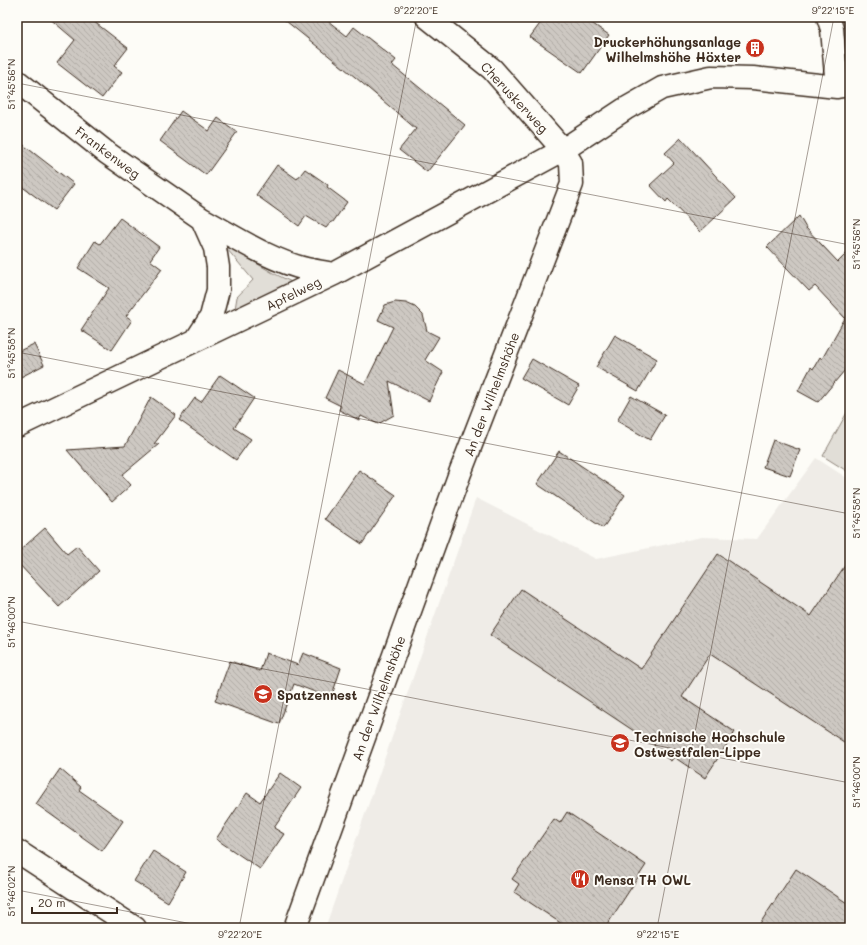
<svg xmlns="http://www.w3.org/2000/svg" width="867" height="945" font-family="Mali,sans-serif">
  <defs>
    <pattern id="building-back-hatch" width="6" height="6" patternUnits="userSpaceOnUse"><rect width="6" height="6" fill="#cdc8c2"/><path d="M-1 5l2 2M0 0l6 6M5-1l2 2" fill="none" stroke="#b1aca6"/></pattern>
  </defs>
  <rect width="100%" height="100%" fill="#fdfcf7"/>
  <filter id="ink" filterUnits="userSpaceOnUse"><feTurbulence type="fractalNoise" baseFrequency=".025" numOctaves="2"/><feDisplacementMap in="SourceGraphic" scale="8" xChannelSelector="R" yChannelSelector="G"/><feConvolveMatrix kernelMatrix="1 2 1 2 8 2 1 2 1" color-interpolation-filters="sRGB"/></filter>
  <g filter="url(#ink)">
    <path fill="#efece7" d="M816 458 850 480V928H325L476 498 596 559 702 537 757 539Z"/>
    <path fill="#e1ded7" stroke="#8e847a" d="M222 243 273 273 308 290 232 327 237 297 253 280Z
      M850 407V473L823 456Z"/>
    <path fill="url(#building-back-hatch)" stroke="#3b2a1e" d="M48 17H88L128 48 114 66 122 72 102 98 57 63 75 40Z
      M281 17H323L347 36 354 27 396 60 392 65 465 125 427 172 399 150 416 129 355 77Z
      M545 17H583L609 35 582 73 530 37Z
      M181 111 209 131 218 118 237 132 206 175 160 141Z
      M681 138 736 198 700 232 668 199 666 202 650 185 674 163 665 153Z
      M17 140 74 184 54 210 17 183Z
      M277 165 297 179 305 169 328 185 327 187 347 202 333 222H331L326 228 306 216 299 226 256 195Z
      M799 216 806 228 838 262 850 250V364L818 402 798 391 811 367 813 369 820 357 822 359 845 318 815 286 809 291 767 247Z
      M120 218 159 247 150 260 162 269 126 316 132 320 112 350 81 330 109 288 78 268 95 241 100 244Z
      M395 302 406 303 415 307 423 315 427 331 439 337 425 360 443 372 429 401 389 381 394 415 378 424 361 416 359 420 339 410 341 406 325 398 338 370 365 384 393 327 378 320 385 305Z
      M615 335 657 359 638 391 596 367Z
      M34 344 44 365 17 379V352Z
      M532 359 579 386 568 405 521 378Z
      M220 375 254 398 234 428 251 439 236 460 179 420 195 398 201 402Z
      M631 396 665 415 650 440 617 421Z
      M151 397 176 415 154 444H159L122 475 131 485 112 502 67 450 125 446Z
      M773 440 800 450 790 476 763 467Z
      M559 451 625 495 603 528 537 484Z
      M359 470 396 495 362 544 325 519Z
      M45 528 67 554 77 546 99 571 59 607 17 562V553Z
      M718 554 811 616 850 558V746L710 654 682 697 735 732 705 778 674 757 671 761 652 748 655 745 490 635 521 589 641 669Z
      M266 653 298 665 303 653 341 668 331 698 294 684 279 724 215 701 230 661 260 671Z
      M60 769 81 787 79 790 123 821 102 851 36 804Z
      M280 773 301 788 274 828 284 834 260 869 216 839 247 793 260 802Z
      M567 812 646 865 605 928H568L514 892 519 884 512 879 554 819 560 823Z
      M153 851 186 872 168 902 134 881Z
      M796 869 850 905V928H757Z"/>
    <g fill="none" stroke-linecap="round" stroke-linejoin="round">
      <defs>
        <path id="minor" d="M828 17 832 29 837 87
          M17 81 107 153 202 219 215 248 218 267V290L211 317 196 340
          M202 219C235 237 269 260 306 269 315 271 325 272 334 274
          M17 426 334 274 563 150 625 109 662 88 711 77 753 78 837 87 850 85
          M17 851 135 928
          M295 928 460 473 572 184 571 163 563 150 492 69 427 17"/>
      </defs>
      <use href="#minor" stroke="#3b2a1e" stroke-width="25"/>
      <use href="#minor" stroke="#fdfcf7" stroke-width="22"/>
    </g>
  </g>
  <path fill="none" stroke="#3b2a1e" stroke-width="1" stroke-opacity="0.45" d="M17 83 850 245M17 352 850 514M17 621 850 783M17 890 213 928M239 928 417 17M657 928 834 17"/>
  <defs>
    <symbol id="building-disc" viewBox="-11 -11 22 22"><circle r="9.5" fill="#c8321e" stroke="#fdfcf7"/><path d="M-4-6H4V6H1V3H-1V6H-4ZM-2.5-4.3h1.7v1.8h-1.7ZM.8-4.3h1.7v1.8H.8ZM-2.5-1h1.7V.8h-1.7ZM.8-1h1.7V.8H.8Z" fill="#fff"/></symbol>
    <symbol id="school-disc" viewBox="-11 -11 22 22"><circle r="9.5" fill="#c8321e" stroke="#fdfcf7"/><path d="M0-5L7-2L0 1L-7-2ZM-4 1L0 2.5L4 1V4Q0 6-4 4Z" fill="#fff"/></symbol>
    <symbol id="university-disc" viewBox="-11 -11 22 22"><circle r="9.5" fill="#c8321e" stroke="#fdfcf7"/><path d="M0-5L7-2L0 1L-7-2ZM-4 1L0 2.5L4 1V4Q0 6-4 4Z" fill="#fff"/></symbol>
    <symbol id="restaurant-disc" viewBox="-11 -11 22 22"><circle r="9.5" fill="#c8321e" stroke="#fdfcf7"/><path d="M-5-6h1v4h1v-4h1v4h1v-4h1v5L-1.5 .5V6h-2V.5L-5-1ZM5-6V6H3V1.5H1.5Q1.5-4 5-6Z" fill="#fff"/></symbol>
  </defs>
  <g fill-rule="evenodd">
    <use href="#building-disc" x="744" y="37" width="22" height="22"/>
    <use href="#school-disc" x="252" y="683" width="22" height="22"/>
    <use href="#university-disc" x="609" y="732" width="22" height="22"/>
    <use href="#restaurant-disc" x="569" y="868" width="22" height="22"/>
  </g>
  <g text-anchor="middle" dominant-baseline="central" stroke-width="4" stroke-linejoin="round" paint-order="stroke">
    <g font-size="13" font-weight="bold" fill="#3b2a1e" stroke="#fdfcf7" text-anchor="start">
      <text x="741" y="41" text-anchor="end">Druckerhöhungsanlage<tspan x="741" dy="15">Wilhelmshöhe Höxter</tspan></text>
      <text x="277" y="694">Spatzennest</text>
      <text x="634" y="736">Technische Hochschule<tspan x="634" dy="15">Ostwestfalen-Lippe</tspan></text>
      <text x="594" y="879">Mensa TH OWL</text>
    </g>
    <g font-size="13" fill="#3b2a1e" stroke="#fdfcf7">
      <text transform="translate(515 97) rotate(47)">Cheruskerweg</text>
      <text transform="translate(108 152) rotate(37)">Frankenweg</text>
      <text transform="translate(293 293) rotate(-26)">Apfelweg</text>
      <text transform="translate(491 394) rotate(-69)">An der Wilhelmshöhe</text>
      <text transform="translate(378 698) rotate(-70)">An der Wilhelmshöhe</text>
    </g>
  </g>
  <rect width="867" height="945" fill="none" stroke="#fdfcf7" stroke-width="44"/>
  <path d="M32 907v6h85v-6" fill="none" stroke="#3b2a1e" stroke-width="2"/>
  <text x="38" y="907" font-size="12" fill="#3b2a1e" stroke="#fdfcf7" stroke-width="3" paint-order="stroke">20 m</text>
  <rect x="22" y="22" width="823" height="901" fill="none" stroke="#3b2a1e" stroke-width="1.5"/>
  <g font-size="10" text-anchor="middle" fill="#3b2a1e">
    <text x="416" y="14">9°22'20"E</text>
    <text x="833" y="14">9°22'15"E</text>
    <text transform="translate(11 84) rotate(-90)" y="4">51°45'56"N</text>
    <text transform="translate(856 244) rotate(-90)" y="4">51°45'56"N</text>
    <text transform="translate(11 353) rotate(-90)" y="4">51°45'58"N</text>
    <text transform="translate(856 513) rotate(-90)" y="4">51°45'58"N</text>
    <text transform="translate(11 622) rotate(-90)" y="4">51°46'00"N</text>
    <text transform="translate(856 782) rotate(-90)" y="4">51°46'00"N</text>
    <text transform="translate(11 891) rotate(-90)" y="4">51°46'02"N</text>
    <text x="240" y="938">9°22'20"E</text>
    <text x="658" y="938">9°22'15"E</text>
  </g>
</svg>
